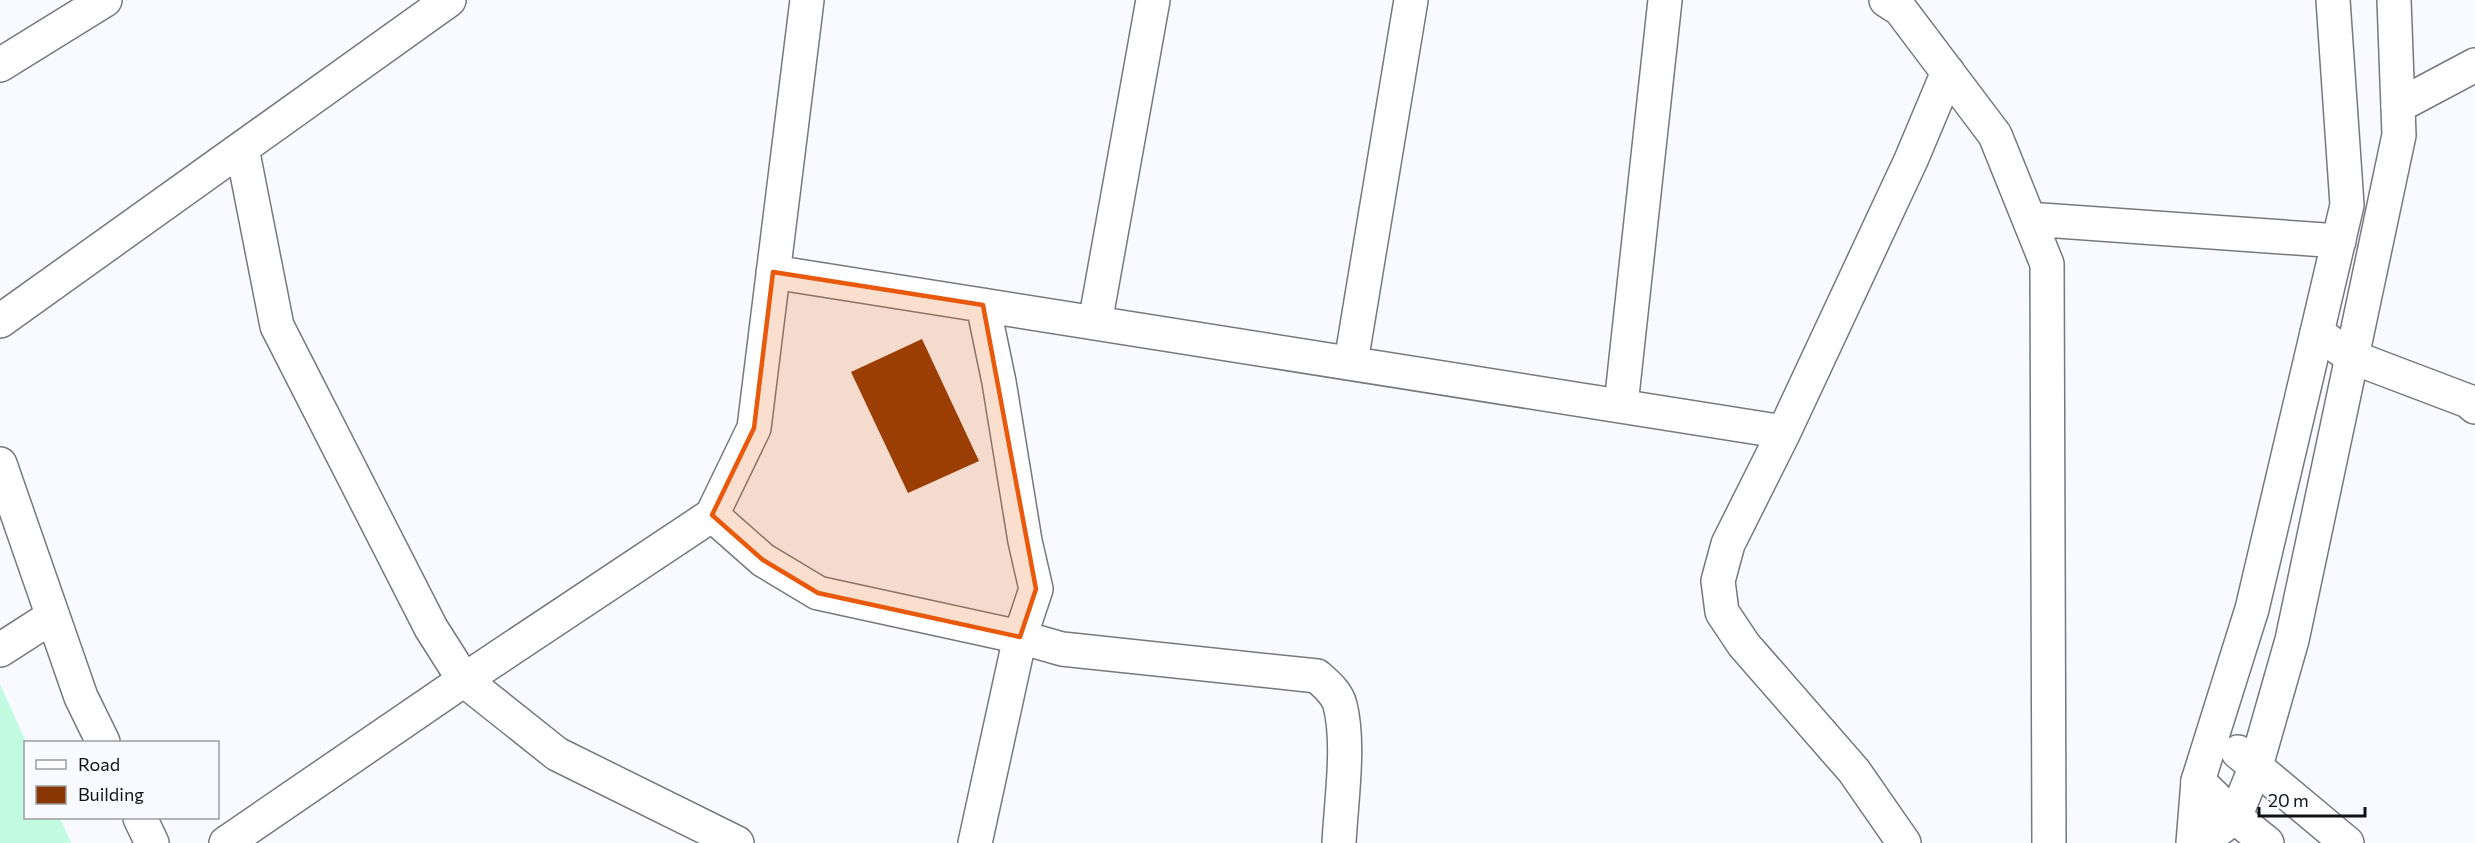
<svg xmlns="http://www.w3.org/2000/svg" width="2475" height="843" font-family="Commissioner,sans-serif">
  <rect width="100%" height="100%" fill="#f9faff"/>
  <path fill="#c1fce0" d="M0 684 26 742V818H60L71 843H0Z"/>
  <path fill="#883703" d="M922 339 979 461 908 493 851 372Z"/>
  <g fill="none" stroke-linecap="round" stroke-linejoin="round">
    <defs>
      <path id="street" d="M1886 0 1900 9 1995 135 2047 264 2049 843
        M0 65 105 0
        M2398 106 2475 65
        M242 148 277 326 431 628 464 680 557 754 737 843
        M2029 219 2339 241
        M773 272 1784 432
        M0 321 449 0
        M1095 323 1153 0
        M2317 333 2352 357 2468 401 2475 407
        M1351 362 1411 0
        M1621 405 1665 0
        M0 464 81 697 103 742
        M712 515 763 560 818 593 1020 637 1062 649 1317 676C1326 684 1337 693 1340 705 1350 743 1341 803 1339 843
        M0 650 53 616
        M140 818 152 843
        M226 843 464 680 712 515 754 428 807 0
        M975 843 1020 637 1036 589 1025 541 999 382 983 305
        M1904 843 1854 771 1744 645 1722 612 1718 581 1728 544 1784 432 1911 160 1948 72
        M2193 843 2198 781
        M2200 843 2235 817 2256 766"/>
      <path id="secondary" d="M2238 752 2347 843
        M2256 766 2292 640 2399 135 2394 0
        M2267 843 2235 817 2198 781 2252 609 2347 205 2333 0"/>
    </defs>
    <use href="#street" stroke="#77787d" stroke-width="36"/>
    <use href="#secondary" stroke="#77787d" stroke-width="36"/>
    <use href="#street" stroke="#fff" stroke-width="33"/>
    <use href="#secondary" stroke="#fff" stroke-width="33"/>
  </g>
  <path fill="#e8590c" fill-opacity="0.2" stroke="#e8590c" stroke-width="4.5" stroke-linejoin="round" d="M773 272 983 305 1036 589 1020 637 818 593 763 560 712 515 754 428Z"/>
  <rect x="24" y="741" width="195" height="78" fill="#f9faff" stroke="#9c9da1" stroke-width="1.5"/>
  <rect x="36" y="760" width="30" height="9" fill="#ffffff" stroke="#9c9da1" stroke-width="1.5"/>
  <text x="78" y="771" font-size="18" fill="#111113">Road</text>
  <rect x="36" y="786" width="30" height="18" fill="#883703" stroke="#9c9da1" stroke-width="1.5"/>
  <text x="78" y="801" font-size="18" fill="#111113">Building</text>
  <path d="M2259 807v9h106v-9" fill="none" stroke="#111113" stroke-width="3"/>
  <text x="2268" y="807" font-size="18" fill="#111113" stroke="#f9faff" stroke-width="4.5" paint-order="stroke">20 m</text>
</svg>
